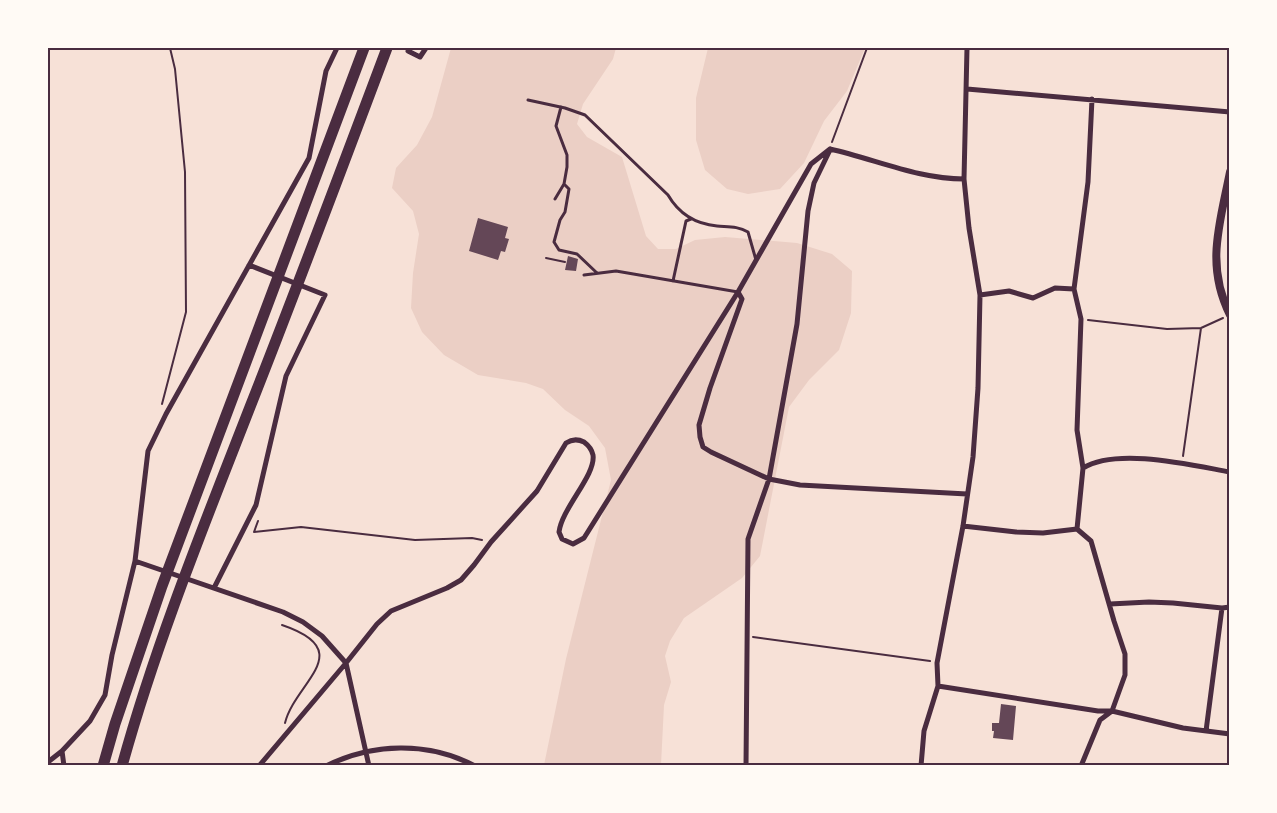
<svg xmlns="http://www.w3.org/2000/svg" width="1277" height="813" font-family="'Public Sans',sans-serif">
  <rect width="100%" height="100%" fill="#f7e1d7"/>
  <path fill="#ebcfc5" d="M451 48H616L613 59 583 104 577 124 587 137 622 157 646 236 658 249H676L695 240 725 237 797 243 832 254 852 271 851 313 839 350 809 380 789 407 760 556 742 578 684 618 670 641 665 656 671 682 664 705 661 765H544L566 659 611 480 605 448 589 426 565 410 543 389 526 383 478 375 444 355 422 332 411 308 413 273 419 234 413 211 392 188 396 168 417 145 432 117Z
    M708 48H865L847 91 824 121 804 163 780 189 748 194 727 189 705 170 696 140V98Z"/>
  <path fill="#644757" d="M478 218 508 227 505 238 509 239 505 252 501 251 498 260 469 251Z
    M568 256 578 259 576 271 565 270Z
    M1001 704 1016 706 1013 740 993 738 994 731H992V723H999Z"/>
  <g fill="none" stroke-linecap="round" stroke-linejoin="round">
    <path stroke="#4a2c40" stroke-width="2" d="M832 142 867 48
      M546 258 565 262
      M1088 320 1167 329 1201 328 1223 318
      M162 404 186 312 185 172 175 69 170 48
      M1183 456 1201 328
      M258 521 254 532 301 527 415 540 472 538 482 540
      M282 625C359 651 295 682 285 723
      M753 637 930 661"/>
    <path stroke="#4a2c40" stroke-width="3" d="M528 100 565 108 585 115 668 195C679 214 696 224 717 226 728 227 738 226 748 232L756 260
      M564 184 569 189 565 212 560 220 554 242 559 250 577 254 597 273
      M555 199 564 184 567 167V155L556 126 561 107
      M584 275 616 271 738 292
      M673 281 686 221 691 219"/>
    <path stroke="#4a2c40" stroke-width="5" d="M337 48 326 71 309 158 166 414 148 451 135 561 283 612 303 622 322 636 346 663 369 766
      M408 51 420 57 426 48
      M967 89 1230 112
      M830 149C875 159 918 179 964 179
      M738 292 742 299 710 388 699 425 700 437 703 447 711 452 769 479 800 485 967 494
      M980 295 1009 291 1033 298 1055 288 1074 289
      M1083 468C1117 447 1191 465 1230 472
      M963 526 1016 532 1043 533 1077 529 1091 541 1114 621 1125 654V675L1112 711 1100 720 1081 766
      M1077 529 1083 468 1077 430 1081 319 1074 289 1088 182 1092 99
      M214 588 256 505 286 376 325 295 249 265
      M1110 604 1149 602 1173 603 1222 608 1230 607
      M938 686 1098 711H1112L1183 728 1230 734
      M1206 731 1222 608
      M62 751 64 766
      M48 762 62 751 90 721 105 695 112 655 135 561
      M259 766 346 663 377 624 391 611 447 588 461 580 474 565 491 542 537 491 566 443C572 439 578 439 584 442 588 445 592 450 593 455 596 475 562 508 559 532L562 539 573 544 584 538 738 292 811 164 830 149
      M326 766C372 743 428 741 475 766
      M746 766 748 539 769 479 797 324 808 211 814 183 829 152
      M921 766 924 731 938 686 937 663 963 526 973 457 978 388 980 295 969 228 964 179 967 48"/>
    <path stroke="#4a2c40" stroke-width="8" d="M1230 172C1220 223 1205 265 1230 315"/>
    <path stroke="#4a2c40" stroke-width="11" d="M103 766 115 724 162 586 364 48
      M122 766C156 643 204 525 250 407 297 288 342 168 387 48"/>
  </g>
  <rect width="1277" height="813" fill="none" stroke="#fffaf5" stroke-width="98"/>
  <rect x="49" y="49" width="1179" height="715" fill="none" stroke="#4a2c40" stroke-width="2"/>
</svg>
